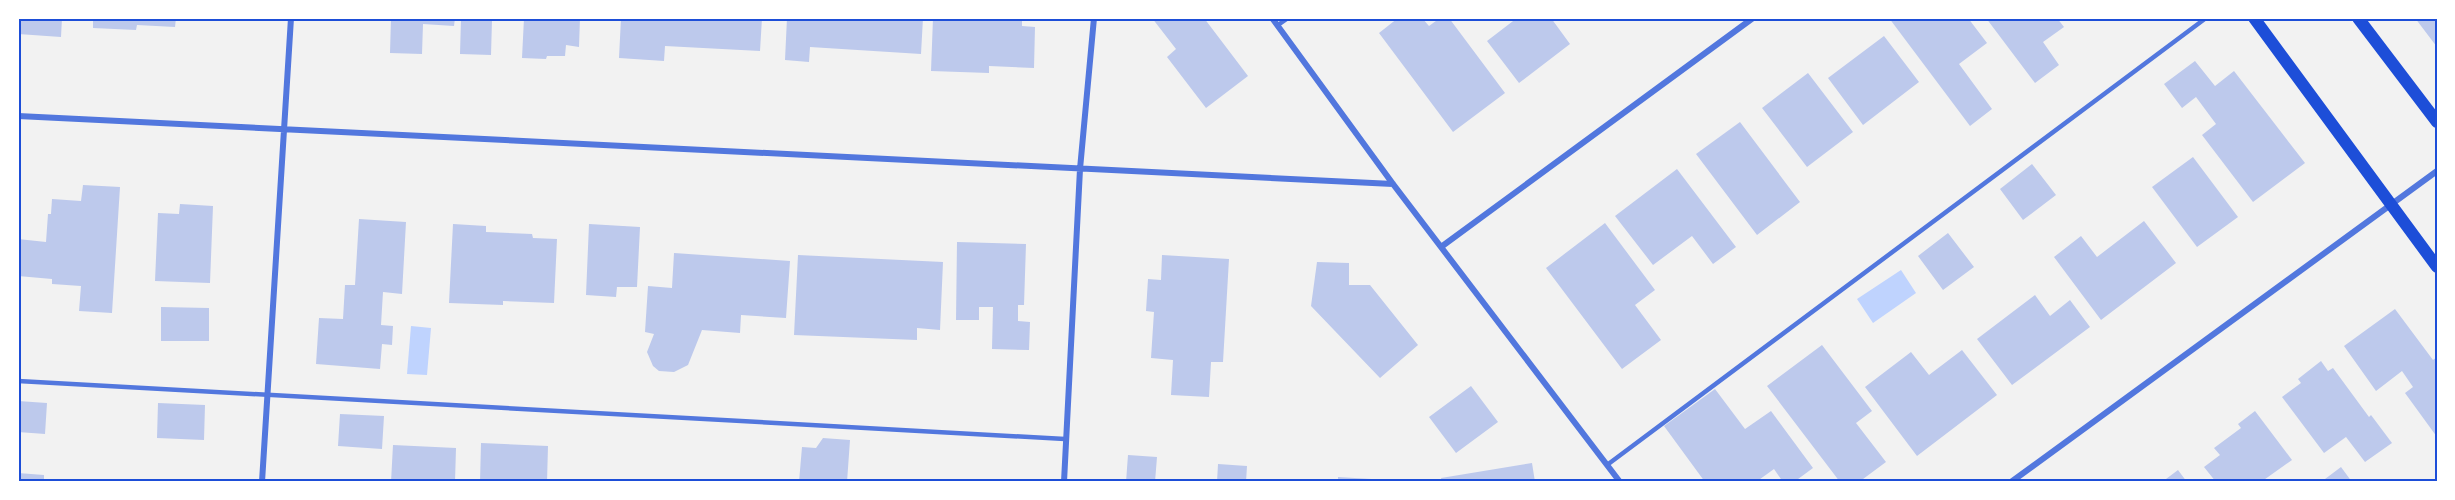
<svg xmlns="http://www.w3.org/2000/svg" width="2455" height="500" font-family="'Fira Sans Condensed',sans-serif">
  <rect width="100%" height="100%" fill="#f2f2f2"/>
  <path fill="#bfd3fe" d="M1901 270 1916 293 1873 323 1857 299Z
    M411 326 431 328 427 375 407 374Z"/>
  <path fill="#bdc9ec" d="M18 18H62L61 37 18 34Z
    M93 18H176L175 27 137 25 136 30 93 28Z
    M391 18H455L454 26 423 24 422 54 390 53Z
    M524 18H580L579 47 566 45 565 56H547L546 59 522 58Z
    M621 18H762L760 51 665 46 664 61 619 58Z
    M787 18H923L921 54 810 47 809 62 785 60Z
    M933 18H1022V26L1035 27 1034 68 989 66V73L931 71Z
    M1152 18H1204L1248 76 1206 108 1167 57 1176 49Z
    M1398 18H1422L1429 26 1440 18H1449L1505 93 1453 132 1379 33Z
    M1517 18H1551L1570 44 1519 83 1487 41Z
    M1889 18H1968L1987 43 1959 64 1992 109 1970 126Z
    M1986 18H2057L2064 27 2043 42 2059 65 2035 83Z
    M2415 18H2437V47Z
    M461 19 492 20 491 55 460 54Z
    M1884 36 1919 82 1863 125 1828 78Z
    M2195 61 2215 86 2234 71 2305 163 2253 202 2202 135 2216 124 2196 97 2182 108 2164 84Z
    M1808 73 1853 132 1807 167 1762 108Z
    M1740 122 1800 202 1757 235 1696 154Z
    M2193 157 2238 217 2197 247 2152 187Z
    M2032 164 2056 195 2023 220 2000 189Z
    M1677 169 1736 247 1713 264 1692 236 1653 265 1615 216Z
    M83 185 120 187 112 313 79 311 81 286 52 284V279L18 276V239L46 242 48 214H51L52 199 81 201Z
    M180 204 213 206 210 283 155 281 158 213 179 214Z
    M359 219 406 222 402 294 383 292 381 325 393 326 392 345 382 344 380 369 316 364 319 318 343 319 345 285H355Z
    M2144 221 2176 263 2101 320 2054 257 2081 236 2097 257Z
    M1605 223 1655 290 1635 305 1661 340 1622 369 1546 268Z
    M453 224 486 226V232L532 234 533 238 557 239 554 303 503 301V305L449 303Z
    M589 224 640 227 637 287H617L616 297 586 295Z
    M1948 233 1974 267 1943 290 1918 256Z
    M957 242 1026 244 1024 305H1018V321L1030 322 1029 350 992 349 993 307H979V320H956Z
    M674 253 790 261 786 318 741 315 740 333 702 330 688 365 674 372 659 371 653 366 647 352 654 334 645 332 648 286 672 288Z
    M798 255 943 262 940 330 917 328V340L794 335Z
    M1162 255 1229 259 1223 362H1211L1209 397 1171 395 1173 360 1151 358 1154 312 1146 311 1148 279 1161 280Z
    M1317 262 1349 263V285H1370L1418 345 1380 378 1311 306Z
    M2035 295 2050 316 2070 300 2090 327 2012 385 1977 339Z
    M161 307 209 308V341H161Z
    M2395 309 2433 360 2437 357V437L2405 393 2413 387 2402 371 2376 391 2344 346Z
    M1822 345 1872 411 1856 423 1886 462 1859 482H1840L1767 386Z
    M1962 350 1997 395 1917 456 1865 387 1911 352 1929 375Z
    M2321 361 2328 371 2333 368 2369 417 2371 415 2392 443 2365 462 2346 437 2324 453 2282 397 2301 383 2298 379Z
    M1471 386 1498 422 1456 453 1429 417Z
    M1715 389 1745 429 1771 411 1813 468 1794 482H1783L1774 469 1756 482H1705L1664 426Z
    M18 401 47 403 45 434 18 432Z
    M158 403 205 405 204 440 157 438Z
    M2255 411 2292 460 2261 482H2216L2204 467 2220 455 2214 448 2241 428 2238 424Z
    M340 414 384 416 382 449 338 446Z
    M823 438 850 440 847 482H799L802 447 816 448Z
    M481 443 548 446 547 482H480Z
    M393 445 456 448 455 482H391Z
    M1128 455 1157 457 1155 482H1126Z
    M1532 463 1535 482H1442L1441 478Z
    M1218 464 1247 466 1246 482H1217Z
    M2341 467 2352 482H2328L2325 479Z
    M2178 470 2187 482H2162Z
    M18 473 44 475V482H18Z
    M1338 477 1388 480V482H1338Z"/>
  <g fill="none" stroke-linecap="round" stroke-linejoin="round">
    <path stroke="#5277de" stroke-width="4.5" d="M1278 25 1288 18
      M18 381 1065 439
      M1607 465 2206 18"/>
    <path stroke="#5277de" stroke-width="6" d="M1272 18 1393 184 1620 482
      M18 116 1393 184
      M1441 247 1753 18
      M262 482 291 18
      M1064 482 1080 169 1094 18
      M2011 482 2437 171"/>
    <path stroke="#1d4ed8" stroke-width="12" d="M2254 18 2437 267
      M2358 18 2437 122"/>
  </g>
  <rect width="2455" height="500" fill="none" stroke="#ffffff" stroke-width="39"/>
  <rect x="20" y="20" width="2416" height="460" fill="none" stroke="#1d4ed8" stroke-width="2"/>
</svg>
